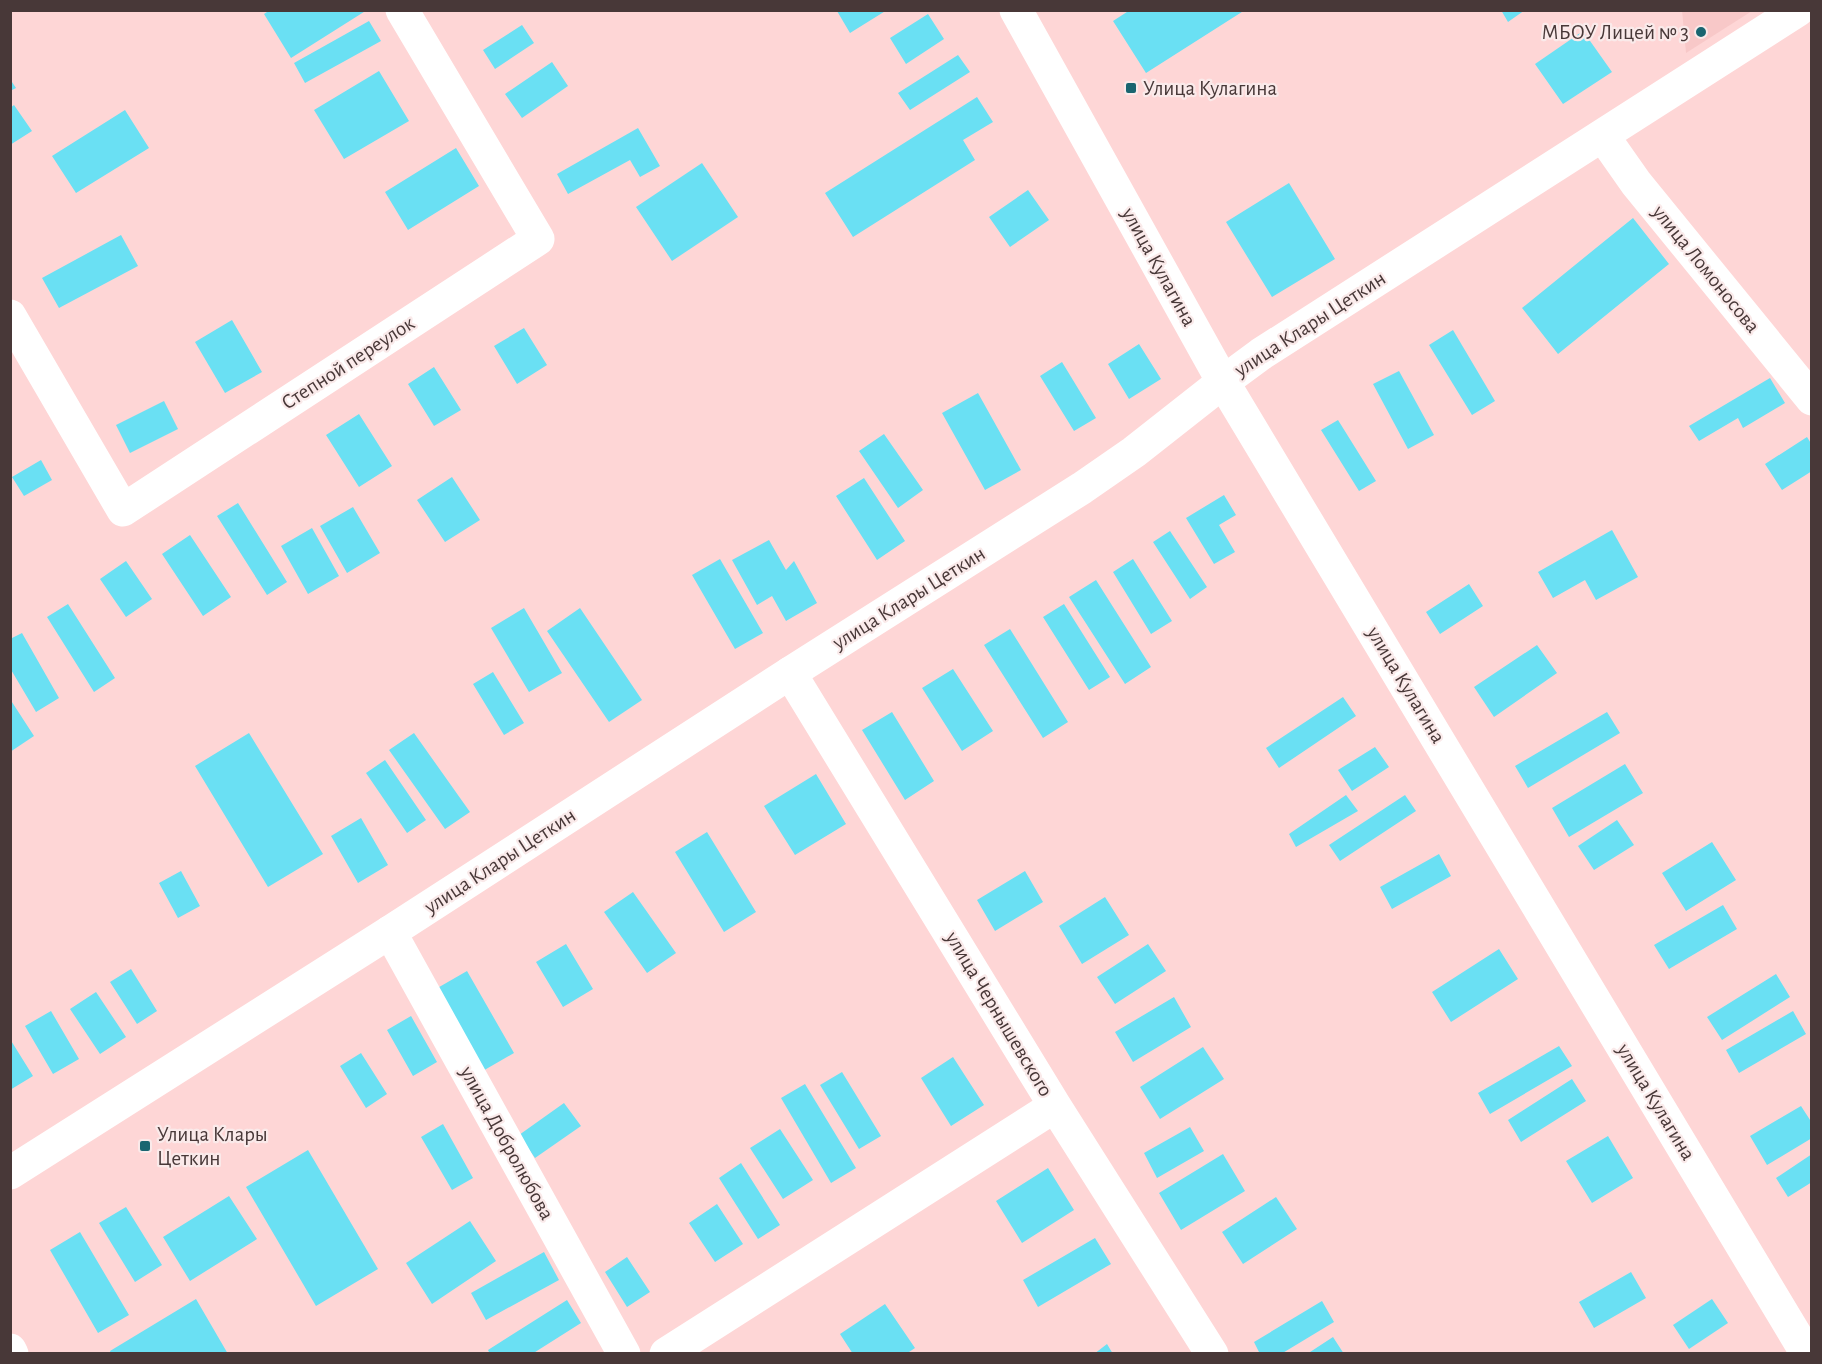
<svg xmlns="http://www.w3.org/2000/svg" width="1822" height="1364" font-family="'Alegreya Sans',sans-serif">
  <rect width="100%" height="100%" fill="#fed6d6"/>
  <path fill="#f8c8c8" d="M1682 10H1752V11L1686 53Z"/>
  <path fill="#6ae0f3" d="M270 10H367L291 58 264 14Z
    M838 10H887L850 33 837 11Z
    M1130 10H1245L1146 73 1113 21Z
    M1501 10H1525L1508 22Z
    M928 14 944 39 906 64 890 38Z
    M369 21 381 41 305 83 294 63Z
    M522 25 534 43 495 69 483 50Z
    M1583 31 1612 72 1563 104 1535 64Z
    M958 55 970 72 910 110 898 93Z
    M552 62 568 86 522 118 505 94Z
    M379 71 409 121 344 159 314 110Z
    M10 79 16 88 10 91Z
    M977 97 993 122 963 140 975 160 853 237 825 193Z
    M14 105 32 131 10 145V108Z
    M125 110 149 148 76 193 52 156Z
    M638 128 660 166 640 177 630 160 568 194 557 174Z
    M456 148 479 186 408 230 385 192Z
    M702 163 738 217 672 261 636 207Z
    M1289 183 1335 259 1272 297 1226 222Z
    M1028 190 1049 220 1010 247 989 217Z
    M1633 218 1669 264 1558 354 1522 308Z
    M121 235 138 266 59 308 42 278Z
    M232 320 262 372 225 393 195 342Z
    M524 328 547 365 517 384 494 346Z
    M1453 330 1495 401 1472 415 1429 345Z
    M1139 344 1161 379 1129 399 1108 364Z
    M1062 362 1096 418 1074 431 1040 376Z
    M434 367 461 410 434 426 408 384Z
    M1399 371 1434 435 1408 449 1373 384Z
    M1770 378 1785 403 1743 428 1738 418 1699 441 1689 426Z
    M978 393 1021 470 985 490 942 413Z
    M164 401 178 429 130 453 116 425Z
    M359 414 392 466 359 487 326 435Z
    M1338 420 1376 481 1359 491 1321 430Z
    M884 434 923 490 898 508 859 451Z
    M1807 437 1812 445V471L1782 490 1765 464Z
    M41 460 52 480 24 496 12 477Z
    M452 477 480 520 445 542 417 500Z
    M864 478 905 541 877 560 836 496Z
    M1224 495 1236 515 1219 525 1235 552 1214 564 1186 518Z
    M238 503 287 582 267 595 217 516Z
    M353 507 380 553 347 573 320 526Z
    M312 528 339 576 308 594 281 546Z
    M1612 530 1638 577 1596 600 1585 580 1553 598 1538 572Z
    M1170 531 1207 587 1190 599 1153 542Z
    M190 535 231 597 203 616 162 554Z
    M769 540 786 570 794 561 817 603 786 621 772 596 757 605 732 560Z
    M720 559 763 633 735 649 692 575Z
    M1133 559 1172 621 1151 634 1113 572Z
    M126 561 152 599 126 617 100 579Z
    M1096 580 1151 667 1125 684 1069 597Z
    M1469 584 1483 606 1440 634 1426 612Z
    M68 604 115 678 94 692 47 617Z
    M1064 604 1110 677 1089 690 1043 617Z
    M524 608 562 673 529 692 491 628Z
    M580 608 642 700 609 722 547 631Z
    M1010 629 1068 722 1043 738 984 645Z
    M22 633 59 698 36 712 10 668V639Z
    M1537 645 1557 673 1494 717 1474 687Z
    M953 669 993 731 962 751 922 688Z
    M493 672 524 723 504 735 473 684Z
    M1343 697 1356 716 1279 768 1266 748Z
    M10 699 34 736 10 752Z
    M892 712 934 781 905 800 862 730Z
    M1607 712 1620 733 1528 788 1515 766Z
    M249 733 323 854 268 887 195 766Z
    M414 733 470 812 445 829 389 750Z
    M1375 747 1389 767 1352 791 1338 770Z
    M385 760 426 820 407 833 366 773Z
    M1625 764 1643 793 1569 837 1552 808Z
    M816 774 846 824 795 855 764 806Z
    M1346 795 1358 811 1296 847 1289 834Z
    M1405 795 1416 811 1340 861 1329 845Z
    M361 818 388 865 358 883 331 836Z
    M1617 820 1634 845 1594 870 1578 846Z
    M707 832 756 912 724 932 675 852Z
    M1712 842 1736 880 1686 911 1662 873Z
    M1439 854 1451 876 1392 909 1380 887Z
    M181 871 200 906 178 918 159 883Z
    M1025 871 1043 902 995 931 977 900Z
    M633 892 676 953 647 973 604 912Z
    M1105 897 1129 935 1082 964 1059 926Z
    M1723 905 1737 929 1669 969 1654 945Z
    M566 944 593 989 563 1007 536 962Z
    M1148 944 1166 971 1115 1004 1097 977Z
    M1499 949 1518 979 1451 1022 1432 992Z
    M131 969 157 1011 137 1024 110 982Z
    M467 971 514 1053 481 1072 434 990Z
    M1776 974 1790 997 1722 1040 1707 1017Z
    M96 992 126 1037 100 1054 70 1009Z
    M1174 997 1191 1027 1133 1062 1115 1032Z
    M51 1011 79 1059 53 1074 25 1026Z
    M1793 1011 1806 1034 1739 1073 1726 1050Z
    M411 1016 437 1062 413 1076 387 1030Z
    M10 1039 33 1076 10 1090Z
    M1559 1046 1572 1066 1490 1114 1478 1093Z
    M1203 1047 1224 1079 1160 1119 1140 1087Z
    M361 1053 387 1094 366 1108 340 1066Z
    M953 1057 984 1105 951 1126 921 1078Z
    M842 1072 881 1136 859 1149 820 1085Z
    M1572 1079 1586 1101 1521 1142 1508 1120Z
    M805 1084 856 1168 831 1183 781 1098Z
    M564 1103 581 1126 535 1158 519 1135Z
    M1801 1106 1812 1123V1138L1767 1165 1750 1136Z
    M443 1124 473 1178 452 1190 421 1137Z
    M1190 1127 1204 1151 1157 1178 1144 1153Z
    M780 1129 813 1180 783 1199 750 1148Z
    M1608 1136 1633 1178 1592 1203 1566 1161Z
    M308 1150 378 1269 316 1306 246 1187Z
    M1223 1154 1245 1191 1181 1230 1159 1193Z
    M1812 1154V1182L1788 1197 1776 1178Z
    M741 1163 780 1225 758 1239 719 1178Z
    M1048 1168 1074 1210 1022 1243 996 1201Z
    M229 1196 257 1239 190 1281 163 1237Z
    M1276 1197 1297 1229 1243 1264 1222 1232Z
    M717 1204 743 1244 715 1262 689 1223Z
    M126 1207 162 1265 135 1282 99 1223Z
    M470 1221 496 1261 432 1304 406 1263Z
    M80 1232 129 1315 98 1333 50 1250Z
    M1095 1238 1111 1264 1038 1307 1023 1280Z
    M544 1252 559 1280 486 1320 471 1293Z
    M627 1257 650 1292 627 1307 605 1272Z
    M1631 1272 1646 1298 1594 1328 1579 1302Z
    M196 1299 228 1354H111L110 1351Z
    M1712 1299 1728 1323 1689 1349 1673 1325Z
    M567 1300 581 1323 532 1354H490L488 1350Z
    M1322 1301 1334 1322 1281 1354H1260L1254 1342Z
    M885 1304 915 1348 906 1354H853L840 1334Z
    M1333 1337 1344 1354H1307Z
    M1107 1344 1113 1354H1094Z"/>
  <g fill="none" stroke-linecap="round" stroke-linejoin="round">
    <path stroke="#fff" stroke-width="33" d="M1798 10 1261 354 1223 382 1807 1354
      M1603 136 1636 183 1812 399
      M10 316 123 510 538 239 402 10
      M790 673 1055 1106 1212 1354
      M390 932 624 1354
      M10 1350 12 1354
      M666 1354 1055 1106"/>
    <path stroke="#fff" stroke-width="33" d="M10 1173 390 932 790 673 1082 488 1134 452 1223 382 1016 10"/>
  </g>
  <g fill="#1a6570" stroke="#faeaea" stroke-width="2">
    <circle cx="1701" cy="32" r="6"/>
    <rect x="1125" y="82" width="12" height="12" rx="3"/>
    <rect x="139" y="1140" width="12" height="12" rx="3"/>
  </g>
  <g text-anchor="middle" dominant-baseline="central" stroke-width="4.5" stroke-linejoin="round" paint-order="stroke">
    <g font-size="21" fill="#483838" stroke="#faeaea" text-anchor="start">
      <text x="1689" y="32" text-anchor="end">МБОУ Лицей № 3</text>
      <text x="1143" y="88">Улица Кулагина</text>
      <text x="157" y="1134">Улица Клары<tspan x="157" dy="24">Цеткин</tspan></text>
    </g>
    <g font-size="21" fill="#483838" stroke="#faeaea">
      <text transform="translate(1159 267) rotate(61)">улица Кулагина</text>
      <text transform="translate(1706 269) rotate(51)">улица Ломоносова</text>
      <text transform="translate(1310 324) rotate(-33)">улица Клары Цеткин</text>
      <text transform="translate(348 363) rotate(-33)">Степной переулок</text>
      <text transform="translate(909 598) rotate(-32)">улица Клары Цеткин</text>
      <text transform="translate(1406 685) rotate(59)">улица Кулагина</text>
      <text transform="translate(500 861) rotate(-33)">улица Клары Цеткин</text>
      <text transform="translate(999 1014) rotate(59)">улица Чернышевского</text>
      <text transform="translate(1656 1102) rotate(59)">улица Кулагина</text>
      <text transform="translate(507 1143) rotate(61)">улица Добролюбова</text>
    </g>
  </g>
  <rect width="1822" height="1364" fill="none" stroke="#483838" stroke-width="24"/>
</svg>
